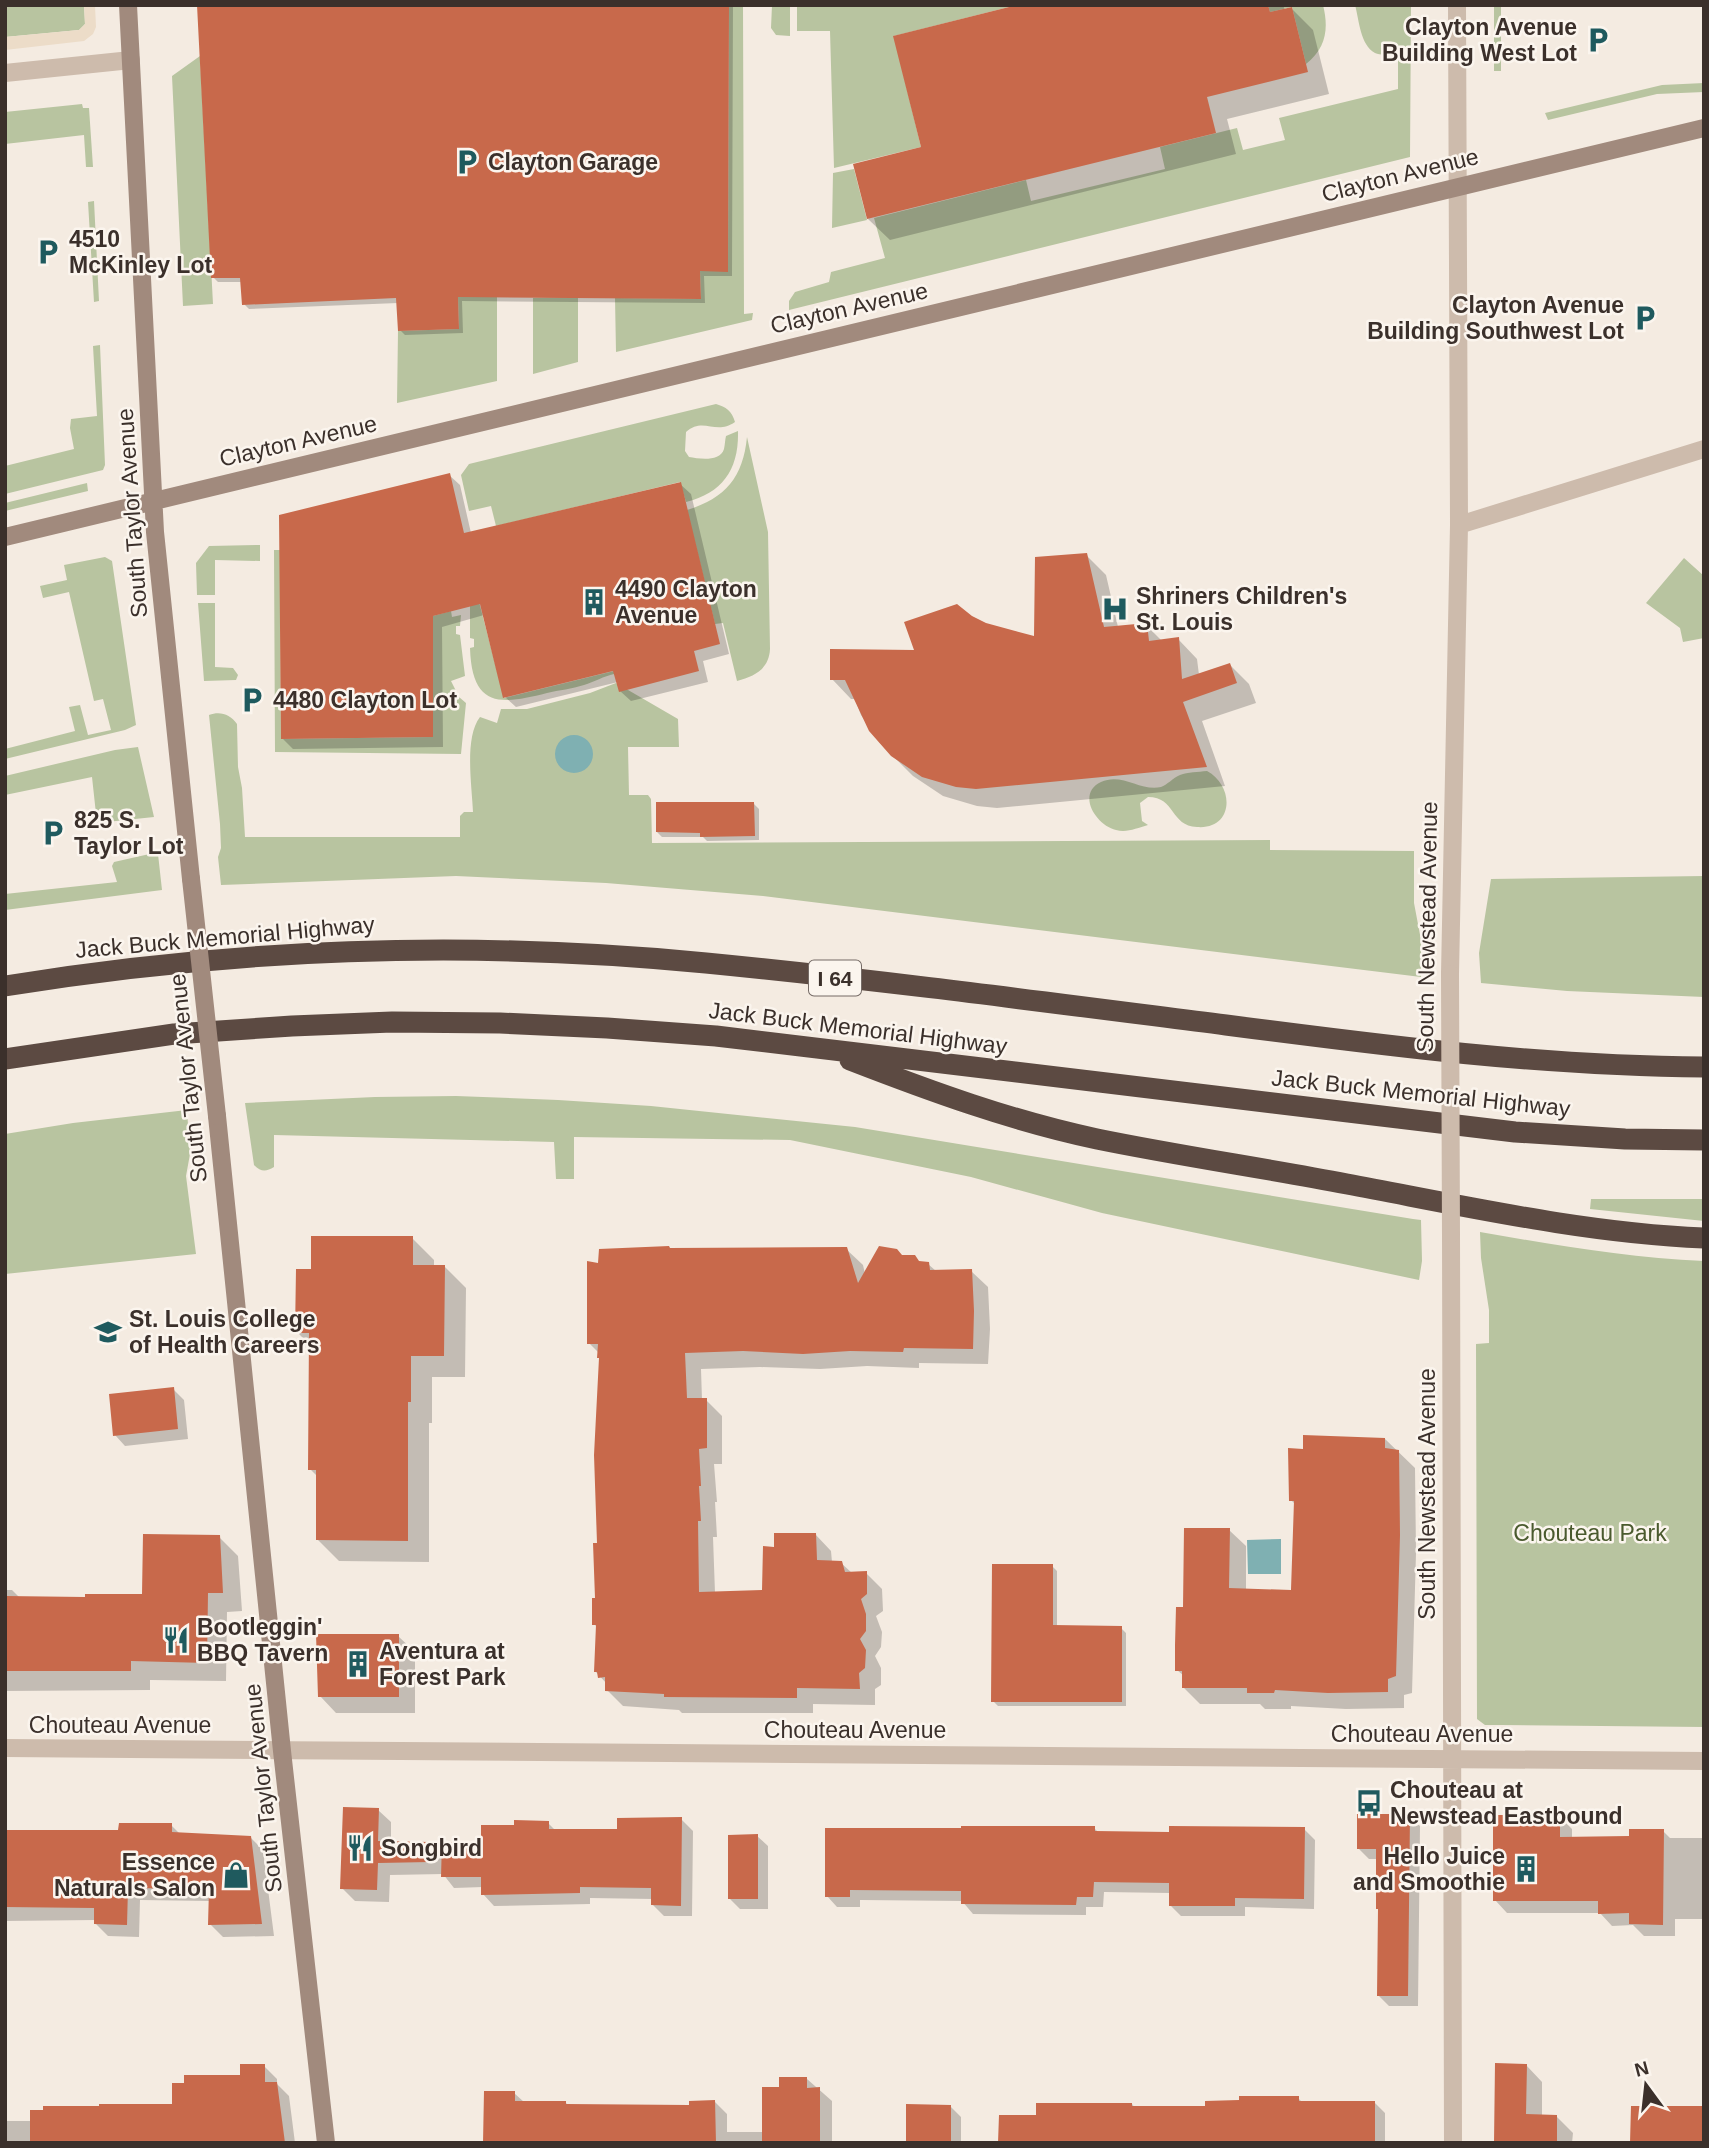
<svg xmlns="http://www.w3.org/2000/svg" width="1709" height="2148" font-family="Helvetica,sans-serif">
  <rect width="100%" height="100%" fill="#f4ebe1"/>
  <path fill="#b8c4a0" d="M5 5H84L85 24 79 30 5 37Z
    M729 5H743L744 314 753 313 752 320 616 352 615 298 701 299 700 271H728Z
    M772 5H790V36L776 35 771 28Z
    M797 5H1017L894 36 921 147 834 168 830 31H797Z
    M1268 5H1323C1329 29 1326 48 1306 64L1292 7 1270 12Z
    M1355 5H1411L1410 157 789 310V301L795 292 829 282 831 272 885 258 874 218 1026 180 1031 201 1165 169 1160 147 1237 128 1243 150 1285 140 1279 118 1398 89V54C1391 54 1381 56 1375 53 1360 45 1359 19 1355 5Z
    M1494 5H1501V71H1494Z
    M200 56 213 304 183 306 172 76Z
    M1704 83V92L1657 94 1548 120 1545 113 1662 85Z
    M82 104 83 108H89L93 167H86L84 135 5 144V112Z
    M854 169 867 220 832 228 833 173Z
    M94 201 99 301 94 302 88 202Z
    M458 297H497V381L397 403 398 331 459 329Z
    M578 297V362L533 374V298Z
    M100 345 105 465 103 470 5 494V466L74 449 70 428 71 419 97 416 93 346Z
    M716 404C726 407 732 411 735 422 715 436 704 416 686 432L685 451 689 457C700 459 720 462 724 449 725 444 725 440 726 436L738 431C739 469 723 493 686 502L680 482 496 526 491 506 469 511 461 475 469 464Z
    M747 437 768 532 770 649C769 669 755 676 737 681L723 623 715 624 687 510C726 498 743 477 747 437Z
    M87 483 88 491 5 511V503Z
    M260 545V561L215 560V595H197L196 563 209 546Z
    M274 550H280L281 739 433 737V616L451 611 452 617 461 615 460 626H456V634L460 635 465 676 451 681 459 697 466 703 461 754 275 752Z
    M105 557 112 561 136 725 125 730 5 759V749L75 731 69 707 80 705 88 735 111 730 103 699 94 701 69 592 43 598 40 586 67 580 64 565Z
    M1684 558 1704 576V638L1683 642 1680 628 1646 603Z
    M477 594 504 698 614 671V674C604 676 594 682 584 685 572 689 559 690 547 693 500 705 472 708 470 648L474 647V639L470 638V596Z
    M198 603H215V667L233 668 238 675 236 680 204 681Z
    M616 683 678 719 679 747H628L629 795H648L651 799 652 843 1270 840V850L1414 851V903L1421 940V977L763 896 606 883 456 876 221 885 218 857 221 848 220 824 209 715C220 711 230 714 237 724L238 767 242 788 245 837H460V816L464 812H473C472 786 464 738 480 717L497 723 501 709H527L590 693Z
    M138 747 154 817 97 823 92 777 5 795V776L115 750Z
    M1207 771C1235 786 1234 830 1197 827 1170 826 1176 797 1148 797L1140 803 1142 821 1148 825C1137 828 1127 833 1116 830 1096 825 1076 794 1101 782 1122 772 1141 792 1161 787 1167 785 1173 778 1180 775 1188 772 1198 772 1207 771Z
    M154 853 158 854 162 890 5 910V894L117 882 112 866 114 862Z
    M1704 876V997L1567 991 1481 983 1479 953 1491 879Z
    M456 1096 558 1100 651 1106 855 1127 1413 1219 1421 1220 1422 1261 1419 1280 1102 1213 971 1177 790 1140 574 1137V1179H556L554 1142 274 1135V1167C266 1172 261 1172 254 1165L245 1103 375 1097Z
    M187 1110 190 1154 186 1176 196 1254 5 1274V1134L73 1123Z
    M1591 1199H1704V1221L1590 1209Z
    M1480 1232C1555 1245 1628 1258 1704 1261V1727L1501 1725H1485L1477 1719 1476 1344 1489 1343V1310L1481 1258Z"/>
  <path fill="#ecdcc8" d="M84 5H95L96 27 93 34 84 41 5 50V37L79 30 85 24Z"/>
  <path fill="#7fb0b2" d="M555 754a19 19 0 1 1 38 0a19 19 0 1 1-38 0Z
    M1281 1539V1574H1248L1247 1540Z"/>
  <path fill="#0003" d="M199 5H733L732 276H704L705 303 462 301 463 333 405 335 400 330 398 303 249 309 244 304 242 282H218L213 277Z
    M1024 5H1283L1285 10 1292 9 1313 30 1329 94 1227 119 1236 154 890 240 868 219 923 148Z
    M449 475 460 485 471 533 680 484 691 494 729 654 703 661 708 682 631 701 620 691 618 682 516 707 505 697 484 615 442 627 443 747 293 749 283 739Z
    M1086 555 1106 575 1118 627 1146 625 1162 641 1178 639 1197 659 1199 675 1230 665 1249 684 1256 703 1202 721 1225 786 997 808 977 806 943 796 913 776 880 743 861 715 855 699H851L832 679 916 652 971 618 986 624 1035 639Z
    M754 804 759 809V840L707 841 703 837H662L657 832Z
    M412 1238 434 1260V1267L444 1266 466 1288 465 1377H432V1423H429V1562L339 1561 318 1540V1477L310 1469V1345L297 1332 313 1271Z
    M846 1249 863 1265 865 1274 902 1257 928 1264 936 1271H971L988 1287 990 1329 988 1364 919 1363V1368L867 1366 820 1369 760 1367 701 1369 702 1400H706L722 1416V1464H714L717 1502H715L717 1537H713L715 1593 764 1592 775 1549 815 1534 831 1551 832 1562 841 1563 852 1573H866L882 1589 883 1611 876 1616 882 1632 881 1647 875 1656 881 1668V1685L875 1689V1705L813 1704V1713H682L679 1710 623 1706 607 1690V1684L595 1671 598 1628 594 1624 599 1545V1353L589 1343 600 1265 670 1250Z
    M173 1389 184 1400 188 1439 125 1446 115 1435Z
    M1385 1439 1415 1468 1416 1553 1412 1693 1404 1695V1708L1346 1709 1291 1706V1709H1265L1260 1704H1200L1183 1687 1184 1676 1177 1670 1185 1609 1229 1530 1246 1546V1590L1293 1592 1296 1505 1291 1500 1305 1450Z
    M219 1537 238 1556 242 1611 227 1612 226 1681 150 1680V1690L5 1691V1590H12L20 1598 144 1596Z
    M1052 1566 1057 1571V1627L1121 1628 1126 1633V1706H998L993 1701Z
    M398 1636 415 1652V1713H336L320 1696Z
    M378 1810 391 1822V1843L430 1844 443 1857 483 1845 516 1826 548 1823 556 1831H619L681 1819 693 1831 692 1916H664L653 1905V1899L590 1898V1904L494 1906 483 1894V1887L454 1888 443 1874 390 1875 389 1902 355 1901 342 1888Z
    M1409 1816 1420 1826 1418 2006H1389L1378 1995 1380 1911 1378 1909V1859H1369L1359 1849Z
    M1559 1816 1572 1829V1838H1631L1663 1831 1670 1838H1704V1919H1675V1936H1644L1633 1925 1612 1926 1600 1913H1507L1495 1900Z
    M171 1825 180 1834 250 1837 263 1850 274 1936 223 1937 210 1924 211 1901 140 1900 139 1937 108 1936 96 1924V1920L5 1921V1830L120 1832Z
    M1094 1828 1099 1833 1170 1834 1304 1829 1315 1840 1314 1909 1245 1907V1916H1181L1171 1906 1170 1893 1104 1892 1103 1907H1086V1915L973 1914 962 1901 860 1900V1907H837L827 1896 826 1830Z
    M757 1836 768 1846V1909H740L730 1899Z
    M1526 2065 1542 2082V2116H1556L1573 2133 1572 2143H1495Z
    M264 2066 277 2079V2084L289 2096 295 2143H5V2121H31L174 2106Z
    M807 2079 832 2101V2143H485L514 2093 524 2102H565L569 2106 691 2107 715 2102 727 2114V2132H763L781 2089Z
    M1298 2098 1303 2103 1374 2102 1385 2113V2143H1000L1038 2117 1132 2104 1135 2108H1206Z
    M950 2106 961 2117V2143H907Z"/>
  <path fill="#c8694b" d="M197 5H729L728 272 700 271 701 299 458 297 459 329 398 331 396 298 242 305 240 278H211Z
    M1017 5H1268L1270 12 1292 7 1308 72 1207 97 1216 133 867 219 853 164 921 147 893 36Z
    M450 473 464 533 681 482 720 644 694 651 699 671 619 692 613 671 503 698 480 604 433 616V737L281 739 279 515Z
    M1087 553 1104 627 1147 623 1149 641 1179 637 1182 679 1230 663 1237 683 1183 702 1207 767 976 789 956 787 922 777 891 756 869 731 845 680H830V649L914 650 904 622 957 604 972 616 986 623 1034 636 1035 557Z
    M656 802H754L755 836 700 837V833L656 832Z
    M311 1236H413V1265H445L444 1356H411V1402H408V1541L316 1540V1470H308L309 1333H295L296 1269H311Z
    M669 1246 670 1248 847 1247 858 1283 879 1246 897 1249 902 1255H915L919 1261 929 1262 930 1270 972 1269 974 1311 973 1349 904 1348 903 1352 850 1351 803 1354 743 1351 685 1353 687 1398H707V1448L699 1449 701 1486H699L701 1521H698L699 1592 762 1590 763 1546 774 1547V1533H816L817 1560 842 1561 845 1572 867 1571V1594L861 1599 866 1614V1631L860 1639 866 1650 865 1668 859 1673 860 1689 797 1688V1698L664 1697V1694L605 1691V1677L598 1678 597 1672H594L596 1625H592V1598H595L593 1543H597L594 1455 599 1358H597L598 1344H587V1261L598 1263 599 1249Z
    M174 1387 178 1429 113 1436 109 1394Z
    M1303 1435 1385 1438V1448L1399 1450 1400 1535 1396 1676 1388 1679V1692L1328 1693 1275 1690 1274 1693H1247V1688H1182V1671H1175V1645L1176 1607H1183L1184 1528H1230L1229 1588 1291 1590 1294 1501H1289L1288 1448 1303 1449Z
    M143 1534 220 1535 223 1593H208L207 1663 131 1661V1671H5V1596L85 1597V1594H142Z
    M992 1564H1053V1625L1122 1626V1702H991Z
    M316 1634H399V1697H318Z
    M343 1807 379 1808 378 1841 430 1842V1862L378 1863 377 1890 340 1889Z
    M1357 1814H1410L1408 1996H1377L1378 1909H1376V1849H1357Z
    M1493 1815H1560V1837L1629 1836V1829H1664L1663 1925 1629 1924V1913L1598 1914V1901H1493Z
    M682 1817 681 1906 651 1905V1888L580 1887V1893L481 1895V1877H441L442 1842 481 1843V1825H514V1820L549 1821V1829H617V1818Z
    M119 1823H172V1832L251 1836 262 1924 208 1925 209 1889 128 1888 127 1925 94 1924V1908L5 1907V1830H118Z
    M961 1826H1095V1831L1169 1832V1826L1305 1827 1304 1899 1235 1898V1906H1169V1883L1094 1882 1093 1897H1077L1076 1905 961 1904V1891L850 1890V1897H825V1828H961Z
    M758 1834V1899H728V1835Z
    M1495 2063 1527 2064 1526 2114 1557 2115V2143H1494Z
    M240 2064H265V2082H277L285 2143H30V2110H43V2106H99V2104H172V2083H184V2075H240Z
    M779 2077H807V2088L820 2087V2143H762V2087H779Z
    M484 2091H515V2101H566V2104L689 2105V2101L715 2100 716 2143H483Z
    M1239 2096H1299V2101H1375V2143H998L999 2115H1036V2103H1132V2106H1205V2101L1239 2100Z
    M906 2104 951 2105V2143H906Z
    M1631 2106H1704V2143H1630Z"/>
  <g fill="none" stroke-linecap="round" stroke-linejoin="round">
    <path stroke="#cdbbac" stroke-width="18" d="M5 73 131 60
      M1459 525 1704 449
      M1450 974 1459 525 1457 5
      M1451 1234 1453 2143
      M5 1748 1704 1761"/>
    <path stroke="#a18a7d" stroke-width="18" d="M128 5 155 532 191 879
      M5 537 1704 128
      M217 1116 282 1751 326 2143"/>
    <path stroke="#5c4a42" stroke-width="21" d="M5 986C237 948 472 940 706 963 880 980 1053 1003 1226 1025 1387 1046 1541 1066 1704 1067
      M5 1059 174 1034 292 1026 392 1022 500 1023 607 1028 716 1036 1515 1132 1625 1139 1704 1140
      M850 1060C930 1091 1012 1121 1097 1139 1180 1156 1264 1168 1347 1184 1465 1206 1584 1233 1704 1238"/>
    <path stroke="#cdbbac" stroke-width="18" d="M1450 974 1451 1234"/>
    <path stroke="#a18a7d" stroke-width="18" d="M191 879 217 1116"/>
  </g>
  <defs>
    <symbol id="parking-bare" viewBox="-9 -9 18 18"><path d="M-3.5-5.5H1a3.5 3.5 0 0 1 0 7H-1V5.5H-3.5ZM-1-3.4V-.6H.8a1.4 1.4 0 0 0 0-2.8Z" fill="#1f5a5e" stroke="#fbf5ee" stroke-width="2.5" paint-order="stroke"/></symbol>
    <symbol id="building-bare" viewBox="-9 -9 18 18"><path d="M-4-6H4V6H1V3H-1V6H-4ZM-2.5-4.3h1.7v1.8h-1.7ZM.8-4.3h1.7v1.8H.8ZM-2.5-1h1.7V.8h-1.7ZM.8-1h1.7V.8H.8Z" fill="#1f5a5e" stroke="#fbf5ee" stroke-width="2.5" paint-order="stroke"/></symbol>
    <symbol id="hospital-bare" viewBox="-9 -9 18 18"><path d="M-5-5h3v3.5h4V-5h3V5h-3V1.5h-4V5h-3Z" fill="#1f5a5e" stroke="#fbf5ee" stroke-width="2.5" paint-order="stroke"/></symbol>
    <symbol id="university-bare" viewBox="-9 -9 18 18"><path d="M0-5L7-2L0 1L-7-2ZM-4 1L0 2.5L4 1V4Q0 6-4 4Z" fill="#1f5a5e" stroke="#fbf5ee" stroke-width="2.5" paint-order="stroke"/></symbol>
    <symbol id="restaurant-bare" viewBox="-9 -9 18 18"><path d="M-5-6h1v4h1v-4h1v4h1v-4h1v5L-1.5 .5V6h-2V.5L-5-1ZM5-6V6H3V1.5H1.5Q1.5-4 5-6Z" fill="#1f5a5e" stroke="#fbf5ee" stroke-width="2.5" paint-order="stroke"/></symbol>
    <symbol id="bus-bare" viewBox="-9 -9 18 18"><path d="M-5-6H5V4H4V6H2V4H-2V6H-4V4H-5ZM-3.5-4V0h7V-4ZM-3.5 1.2v1.5H-2V1.2ZM2 1.2v1.5H3.5V1.2Z" fill="#1f5a5e" stroke="#fbf5ee" stroke-width="2.5" paint-order="stroke"/></symbol>
    <symbol id="shop-bare" viewBox="-9 -9 18 18"><path d="M-5-2.5h2.3a2.7 3.5 0 0 1 5.4 0H5L5.5 6h-11ZM-1.5-2.5h3a1.5 2.3 0 0 0-3 0Z" fill="#1f5a5e" stroke="#fbf5ee" stroke-width="2.5" paint-order="stroke"/></symbol>
  </defs>
  <g fill-rule="evenodd">
    <use href="#parking-bare" x="1579" y="21" width="38" height="38"/>
    <use href="#parking-bare" x="448" y="143" width="38" height="38"/>
    <use href="#parking-bare" x="29" y="233" width="38" height="38"/>
    <use href="#parking-bare" x="1626" y="299" width="38" height="38"/>
    <use href="#building-bare" x="575" y="583" width="38" height="38"/>
    <use href="#hospital-bare" x="1096" y="590" width="38" height="38"/>
    <use href="#parking-bare" x="233" y="681" width="38" height="38"/>
    <use href="#parking-bare" x="34" y="814" width="38" height="38"/>
    <use href="#university-bare" x="89" y="1313" width="38" height="38"/>
    <use href="#restaurant-bare" x="157" y="1621" width="38" height="38"/>
    <use href="#building-bare" x="339" y="1645" width="38" height="38"/>
    <use href="#bus-bare" x="1350" y="1784" width="38" height="38"/>
    <use href="#restaurant-bare" x="341" y="1829" width="38" height="38"/>
    <use href="#building-bare" x="1507" y="1850" width="38" height="38"/>
    <use href="#shop-bare" x="217" y="1856" width="38" height="38"/>
  </g>
  <g text-anchor="middle" dominant-baseline="central" stroke-width="5" stroke-linejoin="round" paint-order="stroke">
    <rect fill="#fbf5ee" stroke="#756b66" stroke-width="2" x="809" y="960.5" width="52" height="35" rx="5"/>
    <g font-size="21" font-weight="bold" fill="#3b302b">
      <text x="835" y="978">I 64</text>
    </g>
    <g font-size="23" font-weight="bold" fill="#3b302b" stroke="#fbf5ee" text-anchor="start">
      <text x="1577" y="27" text-anchor="end">Clayton Avenue<tspan x="1577" dy="26">Building West Lot</tspan></text>
      <text x="488" y="162">Clayton Garage</text>
      <text x="69" y="239">4510<tspan x="69" dy="26">McKinley Lot</tspan></text>
      <text x="1624" y="305" text-anchor="end">Clayton Avenue<tspan x="1624" dy="26">Building Southwest Lot</tspan></text>
      <text x="615" y="589">4490 Clayton<tspan x="615" dy="26">Avenue</tspan></text>
      <text x="1136" y="596">Shriners Children's<tspan x="1136" dy="26">St. Louis</tspan></text>
      <text x="273" y="700">4480 Clayton Lot</text>
      <text x="74" y="820">825 S.<tspan x="74" dy="26">Taylor Lot</tspan></text>
      <text x="129" y="1319">St. Louis College<tspan x="129" dy="26">of Health Careers</tspan></text>
      <text x="197" y="1627">Bootleggin'<tspan x="197" dy="26">BBQ Tavern</tspan></text>
      <text x="379" y="1651">Aventura at<tspan x="379" dy="26">Forest Park</tspan></text>
      <text x="1390" y="1790">Chouteau at<tspan x="1390" dy="26">Newstead Eastbound</tspan></text>
      <text x="381" y="1848">Songbird</text>
      <text x="1505" y="1856" text-anchor="end">Hello Juice<tspan x="1505" dy="26">and Smoothie</tspan></text>
      <text x="215" y="1862" text-anchor="end">Essence<tspan x="215" dy="26">Naturals Salon</tspan></text>
    </g>
    <g font-size="23" fill="#3b302b" stroke="#fbf5ee">
      <text transform="translate(1400 175) rotate(-14)">Clayton Avenue</text>
      <text transform="translate(849 308) rotate(-13)">Clayton Avenue</text>
      <text transform="translate(298 441) rotate(-13)">Clayton Avenue</text>
      <text transform="translate(132 513) rotate(-94)">South Taylor Avenue</text>
      <text transform="translate(1427 927) rotate(-89)">South Newstead Avenue</text>
      <text transform="translate(225 937) rotate(-5)">Jack Buck Memorial Highway</text>
      <text transform="translate(858 1028) rotate(7)">Jack Buck Memorial Highway</text>
      <text transform="translate(188 1078) rotate(-96)">South Taylor Avenue</text>
      <text transform="translate(1421 1093) rotate(6)">Jack Buck Memorial Highway</text>
      <text transform="translate(1427 1494) rotate(-90)">South Newstead Avenue</text>
      <text x="120" y="1725">Chouteau Avenue</text>
      <text x="855" y="1730">Chouteau Avenue</text>
      <text x="1422" y="1734">Chouteau Avenue</text>
      <text transform="translate(263 1788) rotate(-96)">South Taylor Avenue</text>
    </g>
    <g font-size="23" fill="#4a5a2e" stroke="#fbf5ee">
      <text x="1590" y="1533">Chouteau Park</text>
    </g>
  </g>
  <rect width="1709" height="2148" fill="none" stroke="#3b302b" stroke-width="14"/>
  <g transform="translate(1646 2085) rotate(345)" stroke="#fbf5ee" stroke-width="5" paint-order="stroke">
  <path d="M0-5L12 26L0 18L-12 26Z" fill="#3b302b"/>
  <text y="-10" font-size="19" font-weight="bold" text-anchor="middle" fill="#3b302b">N</text>
  </g>
</svg>
